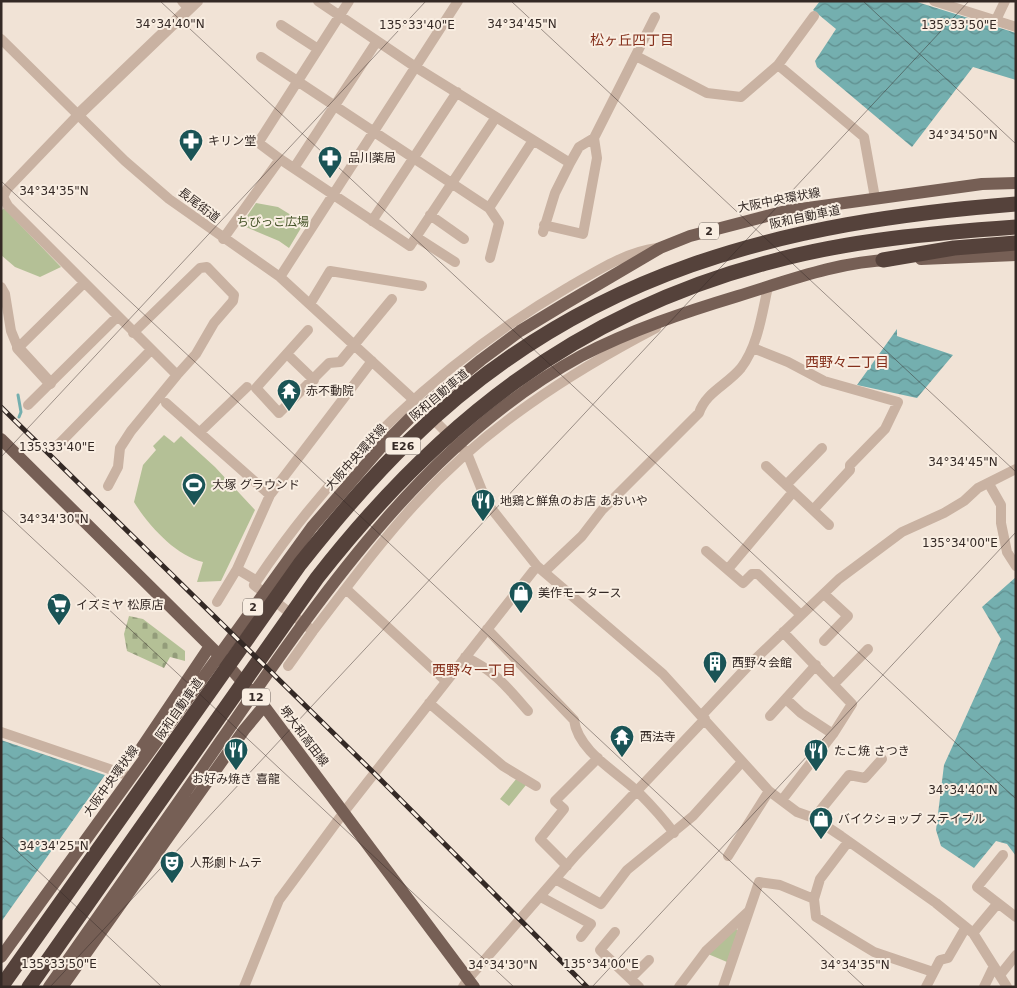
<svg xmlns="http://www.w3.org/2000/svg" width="1017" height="988" font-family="'DejaVu Sans','Noto Sans JP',sans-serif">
  <defs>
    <pattern id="cemetery-stones" width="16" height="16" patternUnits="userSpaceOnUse" patternTransform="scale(1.25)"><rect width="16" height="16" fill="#b4c096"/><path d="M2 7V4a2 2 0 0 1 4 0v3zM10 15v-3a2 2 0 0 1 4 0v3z" fill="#939c7a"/></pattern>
    <pattern id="water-waves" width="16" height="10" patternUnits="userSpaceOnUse" patternTransform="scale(1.25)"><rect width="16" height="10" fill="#74afaf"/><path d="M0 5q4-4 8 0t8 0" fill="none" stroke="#608e8e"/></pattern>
  </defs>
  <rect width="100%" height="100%" fill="#f1e3d6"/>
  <path fill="#b4c096" d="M256 203 278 207 304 223 289 248 279 241 241 225Z
    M4 208 61 267 40 277 15 267 1 255V211Z
    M164 435 174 443 181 436 215 467 255 510 221 581 197 582 203 562C176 556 148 525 134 502L143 465 156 450 153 446Z
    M517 778 526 785 509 806 500 799Z
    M734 928 738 930 727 962 708 954Z"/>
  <path fill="url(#cemetery-stones)" d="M129 616 143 619 185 651V661L170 657 164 668 127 651 124 634Z"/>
  <path fill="url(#water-waves)" d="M820 1H914L1016 33V80L973 67 912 147 817 67 815 61 836 29 813 10Z
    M897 329V336L953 355 917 398 857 385Z
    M1016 577V856L1007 844 996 841 974 868 941 846 936 830 944 765 1001 639 982 607Z
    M1 740 105 775 1 922Z"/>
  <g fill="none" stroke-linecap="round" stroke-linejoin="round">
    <path stroke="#74afaf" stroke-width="3" d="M18 395 21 412 19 417"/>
    <path stroke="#c9b2a2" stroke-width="10" d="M182 1 189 9
      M318 1 417 68 570 163 579 147 594 138 655 17
      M934 1 1016 27
      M995 22 1005 1
      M281 25 318 49
      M1 39 125 161 169 199 280 277 414 400 467 453 487 503 537 566 663 674 769 791 797 812 814 818 841 836 936 903 973 933 1007 987
      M636 56 707 93 741 97 778 65 814 16
      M261 57 489 208 532 142
      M778 65 864 137 875 198
      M77 116 7 189 3 197 8 206 177 375 131 431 120 448 118 467 108 486
      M280 159 260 144V140L349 1
      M294 168 377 41
      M489 208 499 223 490 258
      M430 215 464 239
      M372 221 457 92
      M544 225 583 234 597 158 594 138
      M543 232 555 193 570 163
      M416 237 455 262
      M223 239 280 159 410 246 496 117
      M280 277 458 1
      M1 287 5 294 11 331 18 348 84 283
      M310 304 330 271 422 286
      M656 328C568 374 485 428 418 501 380 542 347 587 313 631L254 585C334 464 442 361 567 288 595 272 625 252 657 248
      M308 330 256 388 279 413 329 363 340 362 392 299
      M133 333 200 268 207 267 234 295 233 301 214 323 196 354 177 375
      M753 348 788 362 824 381 898 402 885 429 850 465V470L813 510
      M287 354 314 380
      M166 403 270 495 237 569 217 602
      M28 405 117 317
      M200 432 247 387
      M58 445 151 350
      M766 466 829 525
      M989 484 1001 505V523L1007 552 1016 566
      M786 485 822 448
      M270 495 372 361
      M706 551 743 583 752 574H758L801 615
      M237 569 257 581
      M728 569 793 492
      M544 572 582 536 602 510 699 413C706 392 727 385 741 368 758 346 762 313 768 287
      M346 589 446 681
      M824 594 848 616 824 641
      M487 629 574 720C578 751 617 772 638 792 651 805 663 818 674 833
      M465 657C494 670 507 687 528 711
      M288 666 313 631
      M834 684 868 649
      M786 699 801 713 833 734
      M429 703 503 766 536 786
      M702 715 749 665 839 579 902 532 944 513 964 501 978 488 1016 469
      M770 716 816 665
      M1 732 124 774
      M782 800 833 734 852 704 783 632
      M814 818 849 775 865 778 882 759
      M1003 855 977 887 1016 917
      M728 856 769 791
      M567 866 540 839 564 809 555 801 598 758
      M557 880 601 904 627 870 693 816 742 762
      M541 897 591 924 581 937
      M814 899 816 917 874 952 933 972
      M615 932 600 950 639 987
      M973 933 998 903
      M1000 975 1016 955
      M631 978 649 960
      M244 987 279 900 344 812 537 566
      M463 987 468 979 576 855 705 719
      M679 987 706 951 749 911
      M723 987 759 882 780 885 814 899 820 879 848 842
      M926 987 940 960 948 958 966 927
      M984 987 994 966"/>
    <path stroke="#c9b2a2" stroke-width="12" d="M77 116 197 1
      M18 348 50 383"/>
    <path stroke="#765f55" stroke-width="12" d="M921 259 1016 255
      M1 439 215 651 264 706 474 987
      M140 750 210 646
      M1 957 312 527 382 446 411 417 481 360 520 331 563 305 660 248 690 236 786 211 982 184 1016 183
      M49 987C107 904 165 822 222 739 321 596 425 441 581 356 631 330 685 312 738 296 787 281 840 261 891 260
      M62 987 244 730 264 706"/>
    <path stroke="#55423b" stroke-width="15" d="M883 260 954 248 1016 243
      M1 987 300 564C335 520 370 478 411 439 583 271 783 222 1016 204
      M29 987 317 578C438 423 576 313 770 262 850 240 933 233 1016 227"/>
    <defs>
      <path id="rail" d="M1 407 374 773 587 987"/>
    </defs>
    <use href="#rail" stroke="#342925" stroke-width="5"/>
    <use href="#rail" stroke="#f9eee2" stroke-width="3" stroke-dasharray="9" stroke-linecap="butt"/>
  </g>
  <path fill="none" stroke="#342925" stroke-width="1" stroke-opacity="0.45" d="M160 1 1016 799M511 1 1016 472M863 1 1016 144M1 181 865 987M1 457 426 1M1 509 514 987M1 836 162 987M50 987 969 1M592 987 1016 532"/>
  <defs>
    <symbol id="pharmacy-pin" viewBox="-11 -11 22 30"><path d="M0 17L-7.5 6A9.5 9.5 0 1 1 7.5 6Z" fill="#1a5456" stroke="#f9eee2"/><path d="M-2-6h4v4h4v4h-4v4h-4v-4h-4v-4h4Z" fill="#fff"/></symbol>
    <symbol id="temple-pin" viewBox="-11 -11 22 30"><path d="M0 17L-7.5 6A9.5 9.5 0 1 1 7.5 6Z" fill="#1a5456" stroke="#f9eee2"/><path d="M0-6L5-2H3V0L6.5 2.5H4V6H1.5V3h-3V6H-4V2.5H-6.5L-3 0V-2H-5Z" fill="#fff"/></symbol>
    <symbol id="stadium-pin" viewBox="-11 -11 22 30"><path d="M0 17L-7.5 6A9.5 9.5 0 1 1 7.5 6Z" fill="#1a5456" stroke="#f9eee2"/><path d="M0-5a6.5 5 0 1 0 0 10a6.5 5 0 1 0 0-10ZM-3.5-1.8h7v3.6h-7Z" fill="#fff"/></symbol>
    <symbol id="restaurant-pin" viewBox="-11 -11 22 30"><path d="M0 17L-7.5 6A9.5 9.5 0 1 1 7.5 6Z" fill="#1a5456" stroke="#f9eee2"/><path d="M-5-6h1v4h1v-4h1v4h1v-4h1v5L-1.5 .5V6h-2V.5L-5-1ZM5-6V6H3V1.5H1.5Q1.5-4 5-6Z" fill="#fff"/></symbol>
    <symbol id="shop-pin" viewBox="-11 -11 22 30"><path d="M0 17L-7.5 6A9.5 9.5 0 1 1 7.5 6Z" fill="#1a5456" stroke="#f9eee2"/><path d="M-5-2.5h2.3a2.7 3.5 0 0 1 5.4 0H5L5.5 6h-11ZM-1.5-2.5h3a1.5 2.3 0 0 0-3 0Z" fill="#fff"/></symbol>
    <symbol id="supermarket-pin" viewBox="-11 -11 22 30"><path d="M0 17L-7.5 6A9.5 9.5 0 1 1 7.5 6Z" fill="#1a5456" stroke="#f9eee2"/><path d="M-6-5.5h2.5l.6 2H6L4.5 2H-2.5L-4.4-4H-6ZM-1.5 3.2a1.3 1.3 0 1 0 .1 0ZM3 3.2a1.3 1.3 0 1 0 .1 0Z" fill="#fff"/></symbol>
    <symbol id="building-pin" viewBox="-11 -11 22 30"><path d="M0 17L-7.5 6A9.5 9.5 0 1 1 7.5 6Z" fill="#1a5456" stroke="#f9eee2"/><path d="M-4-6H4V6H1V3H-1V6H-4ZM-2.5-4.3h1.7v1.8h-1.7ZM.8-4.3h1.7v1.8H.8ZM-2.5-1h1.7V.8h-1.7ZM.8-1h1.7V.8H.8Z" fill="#fff"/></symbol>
    <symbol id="theatre-pin" viewBox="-11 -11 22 30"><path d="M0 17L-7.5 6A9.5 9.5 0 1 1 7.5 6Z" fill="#1a5456" stroke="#f9eee2"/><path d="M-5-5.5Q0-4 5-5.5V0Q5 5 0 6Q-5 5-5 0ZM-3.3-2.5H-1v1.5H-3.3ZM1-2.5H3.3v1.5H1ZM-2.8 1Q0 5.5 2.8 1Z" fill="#fff"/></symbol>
  </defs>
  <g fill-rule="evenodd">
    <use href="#pharmacy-pin" x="177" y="127" width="28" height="38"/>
    <use href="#pharmacy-pin" x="316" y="144" width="28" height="38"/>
    <use href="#temple-pin" x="275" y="377" width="28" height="38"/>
    <use href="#stadium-pin" x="180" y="471" width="28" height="38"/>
    <use href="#restaurant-pin" x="469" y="487" width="28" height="38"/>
    <use href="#shop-pin" x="507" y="579" width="28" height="38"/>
    <use href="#supermarket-pin" x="45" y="591" width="28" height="38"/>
    <use href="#building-pin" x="701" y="649" width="28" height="38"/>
    <use href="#temple-pin" x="608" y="723" width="28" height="38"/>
    <use href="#restaurant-pin" x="222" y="736" width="28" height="38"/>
    <use href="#restaurant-pin" x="802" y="737" width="28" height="38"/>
    <use href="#shop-pin" x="807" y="805" width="28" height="38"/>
    <use href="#theatre-pin" x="158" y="849" width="28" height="38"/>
  </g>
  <g text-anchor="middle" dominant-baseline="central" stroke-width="4" stroke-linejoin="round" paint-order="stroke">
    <g fill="#f9eee2" stroke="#6f645e" stroke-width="1">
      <rect x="699" y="222.5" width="20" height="17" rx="4"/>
      <rect x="385.5" y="437.5" width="35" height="17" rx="4"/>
      <rect x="243" y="598.5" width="20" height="17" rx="4"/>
      <rect x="242" y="688.5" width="28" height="17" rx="4"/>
    </g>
    <g font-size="11" font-weight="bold" fill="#342925">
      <text x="709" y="231">2</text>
      <text x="403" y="446">E26</text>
      <text x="253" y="607">2</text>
      <text x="256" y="697">12</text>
    </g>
    <g font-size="12" fill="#342925" stroke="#f9eee2" text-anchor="start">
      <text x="208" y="141">キリン堂</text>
      <text x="348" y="158">品川薬局</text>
      <text x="306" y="391">赤不動院</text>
      <text x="212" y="485">大塚 グラウンド</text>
      <text x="500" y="501">地鶏と鮮魚のお店 あおいや</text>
      <text x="538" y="593">美作モータース</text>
      <text x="76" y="605">イズミヤ 松原店</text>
      <text x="732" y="663">西野々会館</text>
      <text x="640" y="737">西法寺</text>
      <text x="834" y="751">たこ焼 さつき</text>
      <text x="236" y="779" text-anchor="middle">お好み焼き 喜龍</text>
      <text x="838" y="819">バイクショップ ステイブル</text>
      <text x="190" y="863">人形劇トムテ</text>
    </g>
    <g font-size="12" fill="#342925" stroke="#f9eee2">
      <text transform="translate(779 200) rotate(-11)">大阪中央環状線</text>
      <text transform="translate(199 205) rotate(37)">長尾街道</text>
      <text transform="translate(805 217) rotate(-12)">阪和自動車道</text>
      <text transform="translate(439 395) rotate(-40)">阪和自動車道</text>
      <text transform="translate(356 457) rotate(-48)">大阪中央環状線</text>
      <text transform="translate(179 709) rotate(-55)">阪和自動車道</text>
      <text transform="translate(304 736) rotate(53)">堺大和高田線</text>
      <text transform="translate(111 781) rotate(-54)">大阪中央環状線</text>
    </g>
    <g font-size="12" fill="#455328" stroke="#f9eee2">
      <text x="273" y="222">ちびっこ広場</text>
    </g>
    <g font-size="14" fill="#85301c" stroke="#f9eee2">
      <text x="632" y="40">松ヶ丘四丁目</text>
      <text x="847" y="362">西野々二丁目</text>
      <text x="474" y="670">西野々一丁目</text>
    </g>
  </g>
  <g font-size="12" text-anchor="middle" fill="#342925" stroke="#f9eee2" stroke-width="4" stroke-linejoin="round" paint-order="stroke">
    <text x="170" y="28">34°34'40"N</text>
    <text x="522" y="28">34°34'45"N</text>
    <text x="417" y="29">135°33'40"E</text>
    <text x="959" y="29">135°33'50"E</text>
    <text x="963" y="139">34°34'50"N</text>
    <text x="54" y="195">34°34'35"N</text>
    <text x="57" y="451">135°33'40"E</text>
    <text x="963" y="466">34°34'45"N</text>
    <text x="54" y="523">34°34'30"N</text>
    <text x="960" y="547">135°34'00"E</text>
    <text x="963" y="794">34°34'40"N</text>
    <text x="54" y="850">34°34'25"N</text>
    <text x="59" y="968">135°33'50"E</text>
    <text x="601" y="968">135°34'00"E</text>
    <text x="503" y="969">34°34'30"N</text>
    <text x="855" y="969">34°34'35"N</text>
  </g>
  <rect width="1017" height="988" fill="none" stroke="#342925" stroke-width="5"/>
</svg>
